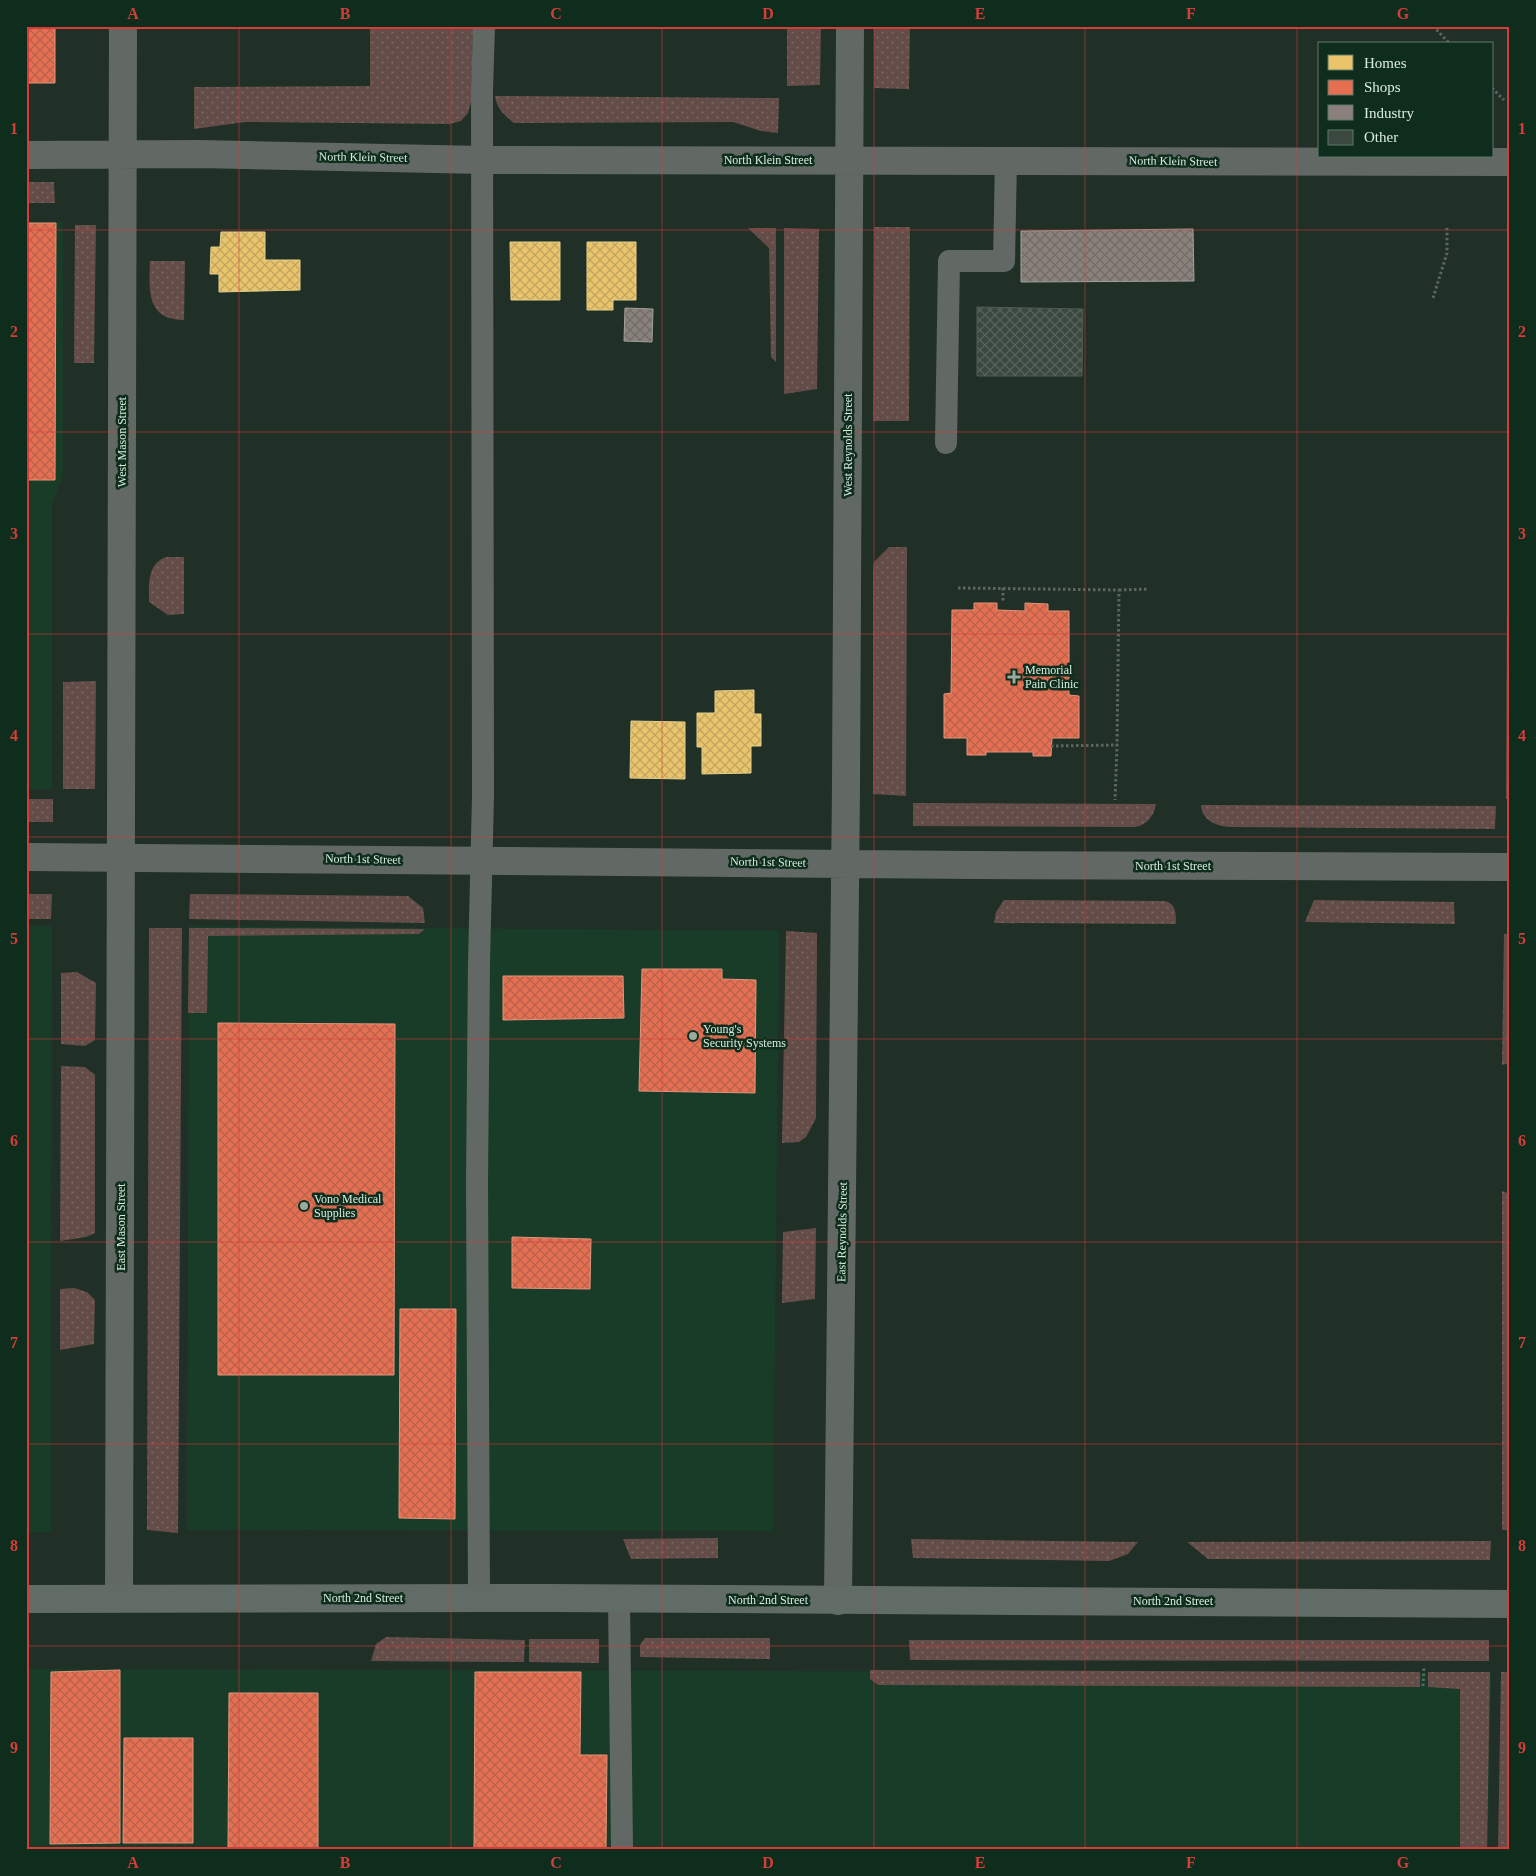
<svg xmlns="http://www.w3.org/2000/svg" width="1536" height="1876" font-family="Georgia,serif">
  <defs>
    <pattern id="grass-dots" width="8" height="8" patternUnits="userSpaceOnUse" patternTransform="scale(1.25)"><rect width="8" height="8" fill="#644d48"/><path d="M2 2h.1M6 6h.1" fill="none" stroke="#7a6762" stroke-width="1.8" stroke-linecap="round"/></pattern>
    <pattern id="homes-cross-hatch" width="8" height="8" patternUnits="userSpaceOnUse" patternTransform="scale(1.25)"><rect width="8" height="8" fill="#e9c46a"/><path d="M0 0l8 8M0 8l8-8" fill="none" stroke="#bfa560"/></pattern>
    <pattern id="shops-cross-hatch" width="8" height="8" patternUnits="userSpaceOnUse" patternTransform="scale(1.25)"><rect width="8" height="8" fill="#e76f51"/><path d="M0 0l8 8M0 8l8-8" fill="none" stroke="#b5634d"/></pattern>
    <pattern id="industry-cross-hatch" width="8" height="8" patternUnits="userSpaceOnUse" patternTransform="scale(1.25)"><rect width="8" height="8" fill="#8a817c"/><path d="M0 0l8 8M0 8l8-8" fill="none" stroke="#706d68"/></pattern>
    <pattern id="building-cross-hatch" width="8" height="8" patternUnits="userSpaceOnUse" patternTransform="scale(1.25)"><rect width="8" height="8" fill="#3a483f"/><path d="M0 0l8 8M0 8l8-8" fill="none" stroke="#56635a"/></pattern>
  </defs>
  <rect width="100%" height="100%" fill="#203027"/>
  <path fill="#193c29" d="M26 222H63V475L52 504V789H26Z
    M26 926H52L51 1532H26Z
    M189 926 779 931 773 1531 187 1530Z
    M26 1669 1491 1673 1488 1850H26Z"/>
  <path fill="url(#grass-dots)" d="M370 26H473L471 102 468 113 461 121 449 124 245 122 194 129V87L370 86Z
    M787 26H821L820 85 787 86Z
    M874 26H910L909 89 874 88Z
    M495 96 779 98 778 133 761 131 733 122 514 123C504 115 497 109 495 96Z
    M26 182H54L55 203H26Z
    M75 225H96L94 363H74Z
    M874 227H910L909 421H873Z
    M748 228H776V362L771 357 769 248Z
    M784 228 819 229 817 389 784 394Z
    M1509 234 1510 799H1506Z
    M150 261H185L184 320C146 320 149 290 150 261Z
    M889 547H907L906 796 873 794V567L874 562Z
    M166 557H184V614L168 615 149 602C149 584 147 564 166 557Z
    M96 681 95 789H63V682Z
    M26 799H53V822H26Z
    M913 803 1156 804C1154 816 1147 825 1135 827L913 826Z
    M1201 805 1496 806 1495 829 1230 827C1217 826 1202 821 1201 805Z
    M26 894H52L51 919H26Z
    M190 894 408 896 423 908 425 923 189 919Z
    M1004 900 1164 901C1176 903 1176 913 1176 924L994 923 996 912Z
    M1314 900 1454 902 1455 924 1305 922Z
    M149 928H182L178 1533 147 1530Z
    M189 928 425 929 419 934 208 936 207 1013H188Z
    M786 931 817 933 816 1118 806 1137 799 1142 782 1143Z
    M1504 934H1510V1063L1502 1065Z
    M77 972 96 983 95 1040 85 1046 61 1044V973Z
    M61 1066 85 1067 95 1075V1233L86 1237 60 1241Z
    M1502 1191 1510 1194V1530H1502Z
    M816 1228 815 1299 782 1303 783 1232Z
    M74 1288 87 1292 95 1300 94 1344 60 1350V1289Z
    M718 1538V1558L631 1559 623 1539Z
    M911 1539 1138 1542 1128 1554 1109 1561 913 1558Z
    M1491 1541 1490 1560 1208 1559 1187 1542Z
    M386 1637 525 1640 524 1662 371 1661 376 1644Z
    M645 1638H770V1659L640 1657V1645Z
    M529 1639H599V1663L529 1662Z
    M909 1640H1489V1661L910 1660Z
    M870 1670 1420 1672V1687L878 1685 870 1679Z
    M1428 1672H1490L1487 1850H1460V1689L1428 1687Z
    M1501 1672H1510V1850H1498Z"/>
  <path fill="url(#homes-cross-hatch)" stroke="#e4d08d" d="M221 232H265V260H300V290L219 292V274H210L211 247H220Z
    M510 242H560V300H511Z
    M587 242H636V300H613V310H587Z
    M754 690V714H761V746H751V773L702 774V747H697V713H715V691Z
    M631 721 685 722V779L630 778Z"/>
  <path fill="url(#shops-cross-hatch)" stroke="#e3947c" d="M26 26H55V83H26Z
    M26 223H56L55 480H26Z
    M974 603H997V610L1025 611V603L1048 604V611H1069V695L1079 696V738H1052L1051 756H1033V752H986V755H967V738H944V694L951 693 952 610H974Z
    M642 969H722V979L756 980 755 1093 639 1091Z
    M503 976H623L624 1018 503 1020Z
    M218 1023 395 1024 394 1375H218Z
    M512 1237 591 1239 590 1289 512 1288Z
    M400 1309H456L455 1519 399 1518Z
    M120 1670V1843L50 1844 51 1672Z
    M475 1672H581L580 1755H607L606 1850H474Z
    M229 1693H318V1850H228Z
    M124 1738H193V1843H123Z"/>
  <path fill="url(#industry-cross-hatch)" stroke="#a2a19a" d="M1193 229 1194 281 1021 282V231Z
    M625 308 653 309 652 342 624 341Z"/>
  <path fill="url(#building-cross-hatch)" stroke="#4e5b54" d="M977 307 1083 309 1082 376H977Z"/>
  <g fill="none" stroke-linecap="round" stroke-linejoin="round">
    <path stroke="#5c655f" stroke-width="3" stroke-dasharray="2.5 2.5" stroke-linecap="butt" d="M1433 26 1450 44
      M1492 88 1504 100
      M1433 298 1447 253V227
      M958 588 1119 590 1117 745
      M1003 588V601
      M1119 590 1148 589
      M1051 746 1117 745 1115 800
      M1423 1686 1424 1666"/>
    <path stroke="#626965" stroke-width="22" d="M946 443 949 261H1004L1006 159
      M479 1598 477 1182 479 962 483 796 482 90 484 26
      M619 1599 622 1850"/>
    <path stroke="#626965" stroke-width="28" d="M26 155 199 154 484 160 1510 162
      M26 857 974 865 1510 867
      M119 1598 123 26
      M838 1601 846 783 850 26"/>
    <path stroke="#616c66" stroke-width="28" d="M26 1599 549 1598 1510 1604"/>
  </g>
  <path fill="none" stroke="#d63c3a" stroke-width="1" stroke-opacity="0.55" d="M239 26V1850M451 26V1850M662 26V1850M874 26V1850M1085 26V1850M1297 26V1850M26 230H1510M26 432H1510M26 634H1510M26 837H1510M26 1039H1510M26 1242H1510M26 1444H1510M26 1646H1510"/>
  <g fill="#99aa9f" stroke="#0e2d1c" stroke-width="2">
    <path d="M1011.5 669.5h5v5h5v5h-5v5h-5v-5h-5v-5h5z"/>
    <circle cx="693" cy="1036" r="5"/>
    <circle cx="304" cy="1206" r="5"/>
  </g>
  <g text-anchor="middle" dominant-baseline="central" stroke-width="5" stroke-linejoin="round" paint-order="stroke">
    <g font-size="12" fill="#daece0" stroke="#0e2d1c">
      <text transform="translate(363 157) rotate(1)">North Klein Street</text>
      <text x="768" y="160">North Klein Street</text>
      <text transform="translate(1173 161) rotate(1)">North Klein Street</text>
      <text transform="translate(122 442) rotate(-90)">West Mason Street</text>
      <text transform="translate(848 445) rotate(-90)">West Reynolds Street</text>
      <text transform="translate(363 859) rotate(1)">North 1st Street</text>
      <text transform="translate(768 862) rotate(1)">North 1st Street</text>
      <text x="1173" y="866">North 1st Street</text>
      <text transform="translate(121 1227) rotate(-90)">East Mason Street</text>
      <text transform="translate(842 1232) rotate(-89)">East Reynolds Street</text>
      <text x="363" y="1598">North 2nd Street</text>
      <text x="768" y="1600">North 2nd Street</text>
      <text x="1173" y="1601">North 2nd Street</text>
    </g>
    <g font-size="12" fill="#daece0" stroke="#0e2d1c" text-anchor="start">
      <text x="1025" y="670">Memorial<tspan x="1025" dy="14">Pain Clinic</tspan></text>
      <text x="703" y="1029">Young's<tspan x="703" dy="14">Security Systems</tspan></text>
      <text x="314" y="1199">Vono Medical<tspan x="314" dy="14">Supplies</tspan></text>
    </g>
  </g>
  <rect width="1536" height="1876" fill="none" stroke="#0e2d1c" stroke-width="55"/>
  <rect x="1318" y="42" width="175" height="115" fill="#0e2d1c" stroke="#60796a"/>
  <rect x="1328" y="55" width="25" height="15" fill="#e9c46a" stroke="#60796a"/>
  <text x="1364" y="68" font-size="15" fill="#daece0">Homes</text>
  <rect x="1328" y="80" width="25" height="15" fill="#e76f51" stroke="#60796a"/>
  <text x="1364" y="92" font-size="15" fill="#daece0">Shops</text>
  <rect x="1328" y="105" width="25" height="15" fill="#8a817c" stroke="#60796a"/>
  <text x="1364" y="118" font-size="15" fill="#daece0">Industry</text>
  <rect x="1328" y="130" width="25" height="15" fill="#3a483f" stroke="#60796a"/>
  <text x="1364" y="142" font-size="15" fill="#daece0">Other</text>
  <rect x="28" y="28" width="1480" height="1820" fill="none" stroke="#d63c3a" stroke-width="2"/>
  <g font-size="16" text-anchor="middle" font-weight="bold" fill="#d63c3a">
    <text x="133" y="19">A</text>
    <text x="345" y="19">B</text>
    <text x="556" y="19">C</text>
    <text x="768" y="19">D</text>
    <text x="980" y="19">E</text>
    <text x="1191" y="19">F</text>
    <text x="1403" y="19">G</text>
    <text x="14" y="134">1</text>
    <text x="1522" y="134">1</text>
    <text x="14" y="337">2</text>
    <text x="1522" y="337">2</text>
    <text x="14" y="539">3</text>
    <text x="1522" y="539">3</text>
    <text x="14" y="741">4</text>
    <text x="1522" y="741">4</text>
    <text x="14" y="944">5</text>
    <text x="1522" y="944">5</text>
    <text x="14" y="1146">6</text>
    <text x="1522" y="1146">6</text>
    <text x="14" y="1348">7</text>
    <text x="1522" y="1348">7</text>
    <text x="14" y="1551">8</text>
    <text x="1522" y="1551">8</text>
    <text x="14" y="1753">9</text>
    <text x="1522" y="1753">9</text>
    <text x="133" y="1868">A</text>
    <text x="345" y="1868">B</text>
    <text x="556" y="1868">C</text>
    <text x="768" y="1868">D</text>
    <text x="980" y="1868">E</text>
    <text x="1191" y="1868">F</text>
    <text x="1403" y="1868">G</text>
  </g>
</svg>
